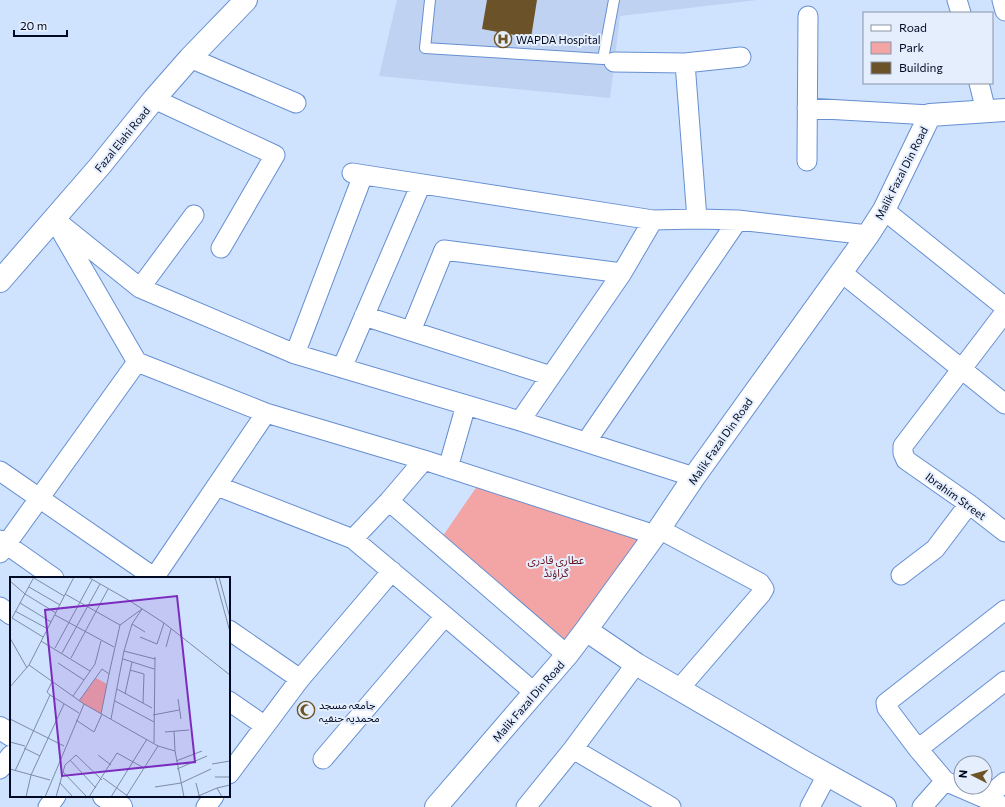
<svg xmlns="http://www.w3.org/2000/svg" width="1005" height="807" font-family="Commissioner,'Noto Sans Arabic',sans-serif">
  <rect width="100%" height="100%" fill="#cfe2fe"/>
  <path fill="#bfd2f1" d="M397 0H757L620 16 610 98 379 76Z"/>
  <path fill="#f2a5a4" d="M482 479 655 535 567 655 438 543Z"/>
  <path fill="#6b5228" d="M487 0H537L531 38 482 29Z"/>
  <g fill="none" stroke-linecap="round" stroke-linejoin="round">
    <defs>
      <path id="lane" d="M430 0 425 48 603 59 614 0"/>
      <path id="street" d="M957 0 961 13
        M1002 0 1005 11
        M190 58 296 103
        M614 62 685 63 741 57
        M685 63 697 219
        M979 83 986 111
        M154 99 275 155 221 248
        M807 108 930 115
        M807 161 808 16
        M352 173 653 220 697 219 738 220 868 235
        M884 210 1005 307
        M841 272 1005 404
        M140 288 194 215
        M1005 312 903 446V453L906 460 969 504 1005 532
        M364 316 551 376
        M411 331 444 250 622 273
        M295 354 363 175
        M342 368 421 184
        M520 421 622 273 653 220
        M586 442 738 220
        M424 460 655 535
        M448 468 466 405
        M0 471 155 578
        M217 486 353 539 445 616 535 693
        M659 529 760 583 764 589 761 594 679 689
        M353 539 389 501
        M0 540 54 578
        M0 553 137 362
        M901 575 935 549 969 504
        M154 578 266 413
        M0 607 11 615
        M1005 610 886 703 887 708 918 749 945 781 1005 807
        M229 630 300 679
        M567 655 389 501 424 460 266 413 137 362 54 219 140 288 295 354 520 421 694 477
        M229 701 265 726
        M573 749 671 807
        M918 749 1005 681
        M323 759 445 616
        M0 769 11 755
        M229 774 300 679 392 571
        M986 798 1005 782
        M48 807 56 796
        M206 807 214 796
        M526 807 573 749 636 664
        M810 807 827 775
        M922 807 945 781"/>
      <path id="secondary" d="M0 281 99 167 154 99 190 58 246 0
        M586 630 636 664 806 763 885 807
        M0 728 11 735
        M104 796 121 807
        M436 807 567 655 586 630 655 535 694 477 868 235 884 210 930 115 1005 110"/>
    </defs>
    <use href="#lane" stroke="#668fd1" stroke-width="12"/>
    <use href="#street" stroke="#668fd1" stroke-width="21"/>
    <use href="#secondary" stroke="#668fd1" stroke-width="24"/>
    <use href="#lane" stroke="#fff" stroke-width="10"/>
    <use href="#street" stroke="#fff" stroke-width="19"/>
    <use href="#secondary" stroke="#fff" stroke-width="22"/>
  </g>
  <defs>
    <symbol id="hospital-ring" viewBox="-11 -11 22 22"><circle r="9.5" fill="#e5eefd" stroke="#6d5325" stroke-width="1.5"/><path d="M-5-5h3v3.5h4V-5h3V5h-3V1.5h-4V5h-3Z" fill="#6d5325"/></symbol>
    <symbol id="mosque-ring" viewBox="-11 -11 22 22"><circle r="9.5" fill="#e5eefd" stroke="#6d5325" stroke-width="1.5"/><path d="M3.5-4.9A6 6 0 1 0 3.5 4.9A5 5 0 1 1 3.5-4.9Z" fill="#6d5325"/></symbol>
  </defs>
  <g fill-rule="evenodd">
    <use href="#hospital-ring" x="493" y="29" width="20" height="20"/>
    <use href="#mosque-ring" x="296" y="700" width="20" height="20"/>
  </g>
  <g text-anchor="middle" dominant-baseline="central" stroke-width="4" stroke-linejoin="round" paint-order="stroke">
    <g font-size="11" fill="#010a22" stroke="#e5eefd" text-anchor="start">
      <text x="516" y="39">WAPDA Hospital</text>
      <text x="319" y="704">جامعہ مسجد<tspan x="319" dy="13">محمدیہ حنفیہ</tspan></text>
    </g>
    <g font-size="11" fill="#010a22" stroke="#e5eefd">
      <text transform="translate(122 139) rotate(-51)">Fazal Elahi Road</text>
      <text transform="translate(901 173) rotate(-63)">Malik Fazal Din Road</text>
      <text transform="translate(720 441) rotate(-55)">Malik Fazal Din Road</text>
      <text transform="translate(956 496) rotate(36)">Ibrahim Street</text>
      <text transform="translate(528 701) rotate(-49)">Malik Fazal Din Road</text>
    </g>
    <g font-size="11" fill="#69121e" stroke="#e5eefd">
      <text x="556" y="559">عطاری قادری<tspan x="556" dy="13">گراؤنڈ</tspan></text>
    </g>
  </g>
  <g transform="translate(10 577)">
    <rect width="220" height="220" fill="#cfe2fe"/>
    <path d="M86 101 97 107 91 137 69 124Z" fill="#f2a5a4"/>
    <path fill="none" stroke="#7d8ca6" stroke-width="1" d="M24 0 2 41 33 60M78 0 120 24 154 46 220 98M205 0 220 55M209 0 220 41M24 1 54 19M0 4 15 17 46 36M19 10 50 28M55 17 110 48M10 26 41 45M5 34 38 52M45 38 104 70M122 47 135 55M130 60 147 67 154 46M0 61 17 91M31 64 80 94M156 70 161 52M45 71 82 3M114 74 145 82M52 76 90 7M61 81 98 12M113 82 144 92M48 86 74 103M19 88 74 127 148 169 165 174 174 220M120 93 134 97 133 126M0 110 19 88 64 0M107 112 142 131M115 117 122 85M40 118 37 115 42 105M63 119 85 87 91 64M168 122 171 142M69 124 92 92 99 97 110 48 132 32 122 47 114 74 101 142M105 124 144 145M91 137 99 97M143 138 169 133M0 142 54 169M66 143 84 155 92 137M164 154 165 174M155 155 179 153M0 165 15 169M144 166 145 80M14 171 30 179M88 178 101 188M60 183 86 211M166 184 192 174M202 187 220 184M0 192 40 203M167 192 197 179M5 194 40 118 69 136M53 195 77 220M205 200H220M93 201 119 220M50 206 63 220M186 206 189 218M145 210 171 206 201 192M207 211 220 208M117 218 148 169M16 220 21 198 54 127M35 220 74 127M46 220 55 188 66 178 92 203M79 220 107 176 134 191M101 220 137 162M186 220 207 211 212 220"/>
    <path fill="#7b2cbf" fill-opacity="0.15" stroke="#7b2cbf" stroke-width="2" d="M167 19 185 185 52 199 35 33Z"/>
    <rect width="220" height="220" fill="none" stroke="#010a22" stroke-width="2"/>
  </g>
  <rect x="863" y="12" width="130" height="72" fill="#e5eefd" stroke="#8a93a5"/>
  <rect x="871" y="25" width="20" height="6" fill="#ffffff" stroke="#8a93a5"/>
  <text x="899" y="32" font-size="12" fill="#010a22">Road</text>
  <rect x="871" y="42" width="20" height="12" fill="#f2a5a4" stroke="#8a93a5"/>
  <text x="899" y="52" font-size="12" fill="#010a22">Park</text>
  <rect x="871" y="62" width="20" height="12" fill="#6b5228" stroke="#8a93a5"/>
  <text x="899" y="72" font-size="12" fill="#010a22">Building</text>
  <g transform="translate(973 775) rotate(276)"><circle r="19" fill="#e5eefd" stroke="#8a93a5"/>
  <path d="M0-3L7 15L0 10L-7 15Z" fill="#6d5325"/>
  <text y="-6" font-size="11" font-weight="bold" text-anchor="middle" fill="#010a22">N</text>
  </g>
  <path d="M14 30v6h53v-6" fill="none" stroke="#010a22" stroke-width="2"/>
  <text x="20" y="30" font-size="12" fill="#010a22" stroke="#e5eefd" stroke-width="3" paint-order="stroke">20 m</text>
</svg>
